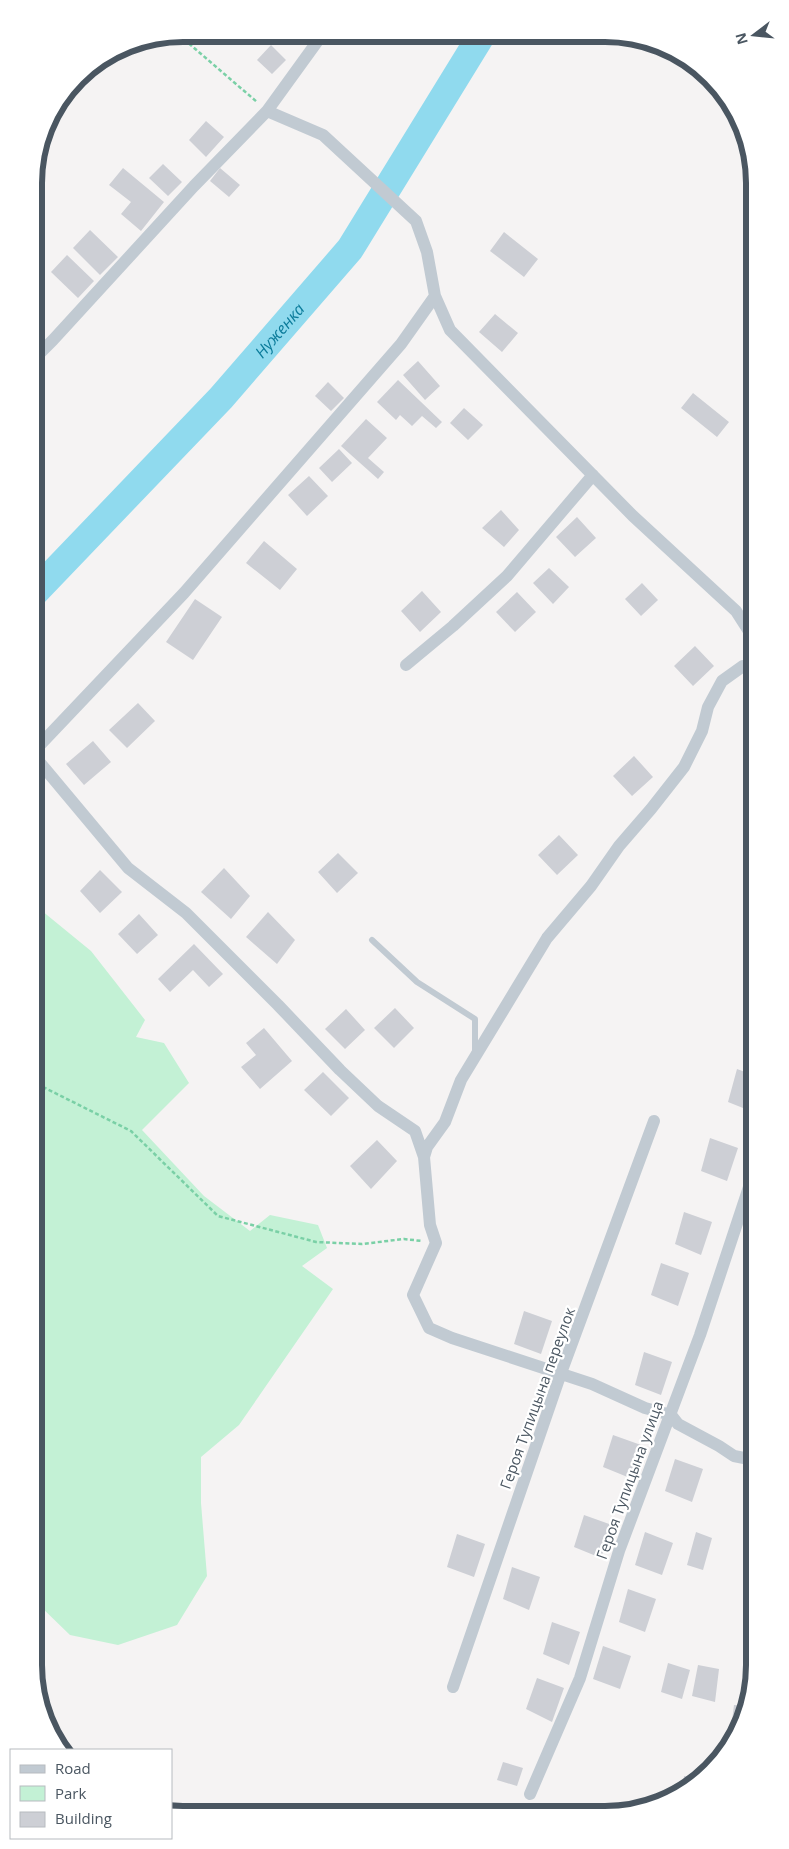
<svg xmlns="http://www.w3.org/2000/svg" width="789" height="1849" font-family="'Open Sans',sans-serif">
  <rect width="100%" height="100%" fill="#f5f3f3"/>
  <path fill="#c3f1d5" d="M36 906 91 951 145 1020 136 1037 164 1043 189 1083 142 1130 204 1196 250 1231 270 1215 318 1225 327 1248 302 1266 333 1289 239 1425 201 1457V1503L207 1576 177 1625 118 1645 70 1635 38 1604Z"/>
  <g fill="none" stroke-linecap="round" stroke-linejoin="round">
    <path stroke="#90daee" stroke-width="28" id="s1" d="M35 592 221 398 350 249 481 36"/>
  </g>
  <path fill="#cdcfd5" d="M271 45 286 60 272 74 257 60Z
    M206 121 224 137 206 157 189 140Z
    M163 164 182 182 168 196 149 178Z
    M123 168 164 202 141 231 121 214 131 202 109 185Z
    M220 168 240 185 229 197 210 181Z
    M90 230 118 257 100 275 73 248Z
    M504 232 538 259 524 277 490 251Z
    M67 255 94 281 78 298 51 272Z
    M495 314 518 333 502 352 479 332Z
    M418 361 440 386 425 400 403 375Z
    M398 380 442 422 436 428 422 416 412 426 400 415 396 420 377 402Z
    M328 382 344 398 331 411 315 396Z
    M693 393 729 422 717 437 681 408Z
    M464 408 483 425 468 440 450 423Z
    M366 419 387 438 368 458 384 472 378 479 341 446Z
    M339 449 352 463 332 482 319 468Z
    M309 476 328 496 307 516 288 495Z
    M501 510 519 530 504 547 482 528Z
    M577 517 596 538 575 557 556 537Z
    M264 541 297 569 280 590 246 563Z
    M549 568 569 587 553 604 533 583Z
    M642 583 658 600 641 616 625 599Z
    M422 591 441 612 420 632 401 611Z
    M517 592 536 612 515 632 496 612Z
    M195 599 222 617 193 660 166 642Z
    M695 646 714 666 693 686 674 666Z
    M138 703 155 721 127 748 109 730Z
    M93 741 111 762 84 785 66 764Z
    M634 756 653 777 632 796 613 776Z
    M559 835 578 855 557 875 538 855Z
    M338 853 358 873 337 893 318 872Z
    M224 868 250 896 231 919 201 892Z
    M100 870 122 892 100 913 80 891Z
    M268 912 295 940 277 964 246 937Z
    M139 914 158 935 137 954 118 934Z
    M194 944 223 974 209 987 193 970 170 992 158 979Z
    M395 1008 414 1028 394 1048 374 1028Z
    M346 1009 365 1030 345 1049 325 1029Z
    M264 1028 292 1061 260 1089 241 1067 256 1055 246 1043Z
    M737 1069 753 1075V1112L728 1102Z
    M323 1072 349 1098 331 1116 304 1090Z
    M710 1138 738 1148 727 1181 701 1171Z
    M377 1140 397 1161 371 1189 350 1166Z
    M684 1212 712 1222 701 1255 675 1244Z
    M661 1263 689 1273 678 1306 651 1295Z
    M524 1311 552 1321 541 1354 514 1344Z
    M644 1352 672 1362 661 1395 635 1385Z
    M613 1435 641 1445 630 1478 603 1467Z
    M675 1459 703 1469 692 1502 665 1491Z
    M584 1515 612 1525 601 1558 574 1547Z
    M645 1532 673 1543 662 1575 635 1565Z
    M696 1532 712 1538 703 1570 687 1565Z
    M457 1534 485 1544 474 1577 447 1567Z
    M512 1567 540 1577 529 1610 503 1599Z
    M628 1589 656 1599 645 1632 619 1622Z
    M552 1622 580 1632 569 1665 543 1654Z
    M603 1646 631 1656 620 1689 593 1679Z
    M668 1663 690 1670 682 1699 661 1692Z
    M698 1665 719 1669 715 1702 692 1696Z
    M537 1678 564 1688 552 1722 526 1709Z
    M734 1705 749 1706 743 1722 732 1721Z
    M503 1762 523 1768 517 1786 497 1780Z
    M684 1776 701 1779 689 1790 683 1793Z"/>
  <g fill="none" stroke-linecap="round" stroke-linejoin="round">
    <path stroke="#7ad0a6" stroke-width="2.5" stroke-dasharray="4 2.5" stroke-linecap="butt" d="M179 35 257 102
      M37 1084 131 1131 218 1216 316 1242 362 1244 404 1239 422 1241"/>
    <path stroke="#c1cad2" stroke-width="6" d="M372 940 417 982 475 1019V1052"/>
    <path stroke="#c1cad2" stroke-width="12" d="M267 111 323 135 416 221 427 252 435 296 450 330 633 516 736 611 752 636
      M35 358 53 340 194 186 267 111 322 35
      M406 665 453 626 507 576 593 475
      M36 749 184 593 401 344 435 296
      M36 758 128 868 186 913 278 1005 340 1070 378 1106 415 1131 424 1157
      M749 1459 734 1456 719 1446 678 1424 671 1415 645 1408 592 1384 452 1338 429 1328 413 1295 436 1243 430 1225 424 1157 427 1147 445 1122 461 1080 547 938 591 886 619 846 651 809 684 767 702 731 708 707 722 681 743 666H752
      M453 1687 561 1373 654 1121
      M530 1794 580 1678 619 1551 700 1335 753 1175"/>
  </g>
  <g text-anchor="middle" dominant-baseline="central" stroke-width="4.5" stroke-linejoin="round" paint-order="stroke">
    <g font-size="15" fill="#4a5661" stroke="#fff">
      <text transform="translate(537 1398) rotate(-70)">Героя Тупицына переулок</text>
      <text transform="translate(629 1480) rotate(-70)">Героя Тупицына улица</text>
    </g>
    <g font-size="16" font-style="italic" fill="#0c7c9b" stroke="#fff">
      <text stroke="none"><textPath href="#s1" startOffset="358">Нуженка</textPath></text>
    </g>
  </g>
  <path d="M0 0H789V1849H0ZM183 42H605A141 141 0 0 1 746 183V1665A141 141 0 0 1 605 1806H183A141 141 0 0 1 42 1665V183A141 141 0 0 1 183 42Z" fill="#fff" fill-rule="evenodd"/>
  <path fill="none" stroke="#4a5661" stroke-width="6" d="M183 42H605A141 141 0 0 1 746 183V1665A141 141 0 0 1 605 1806H183A141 141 0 0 1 42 1665V183A141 141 0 0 1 183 42Z"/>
  <rect x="10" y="1749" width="162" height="90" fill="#ffffff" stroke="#b7bbc0"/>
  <rect x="20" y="1765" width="25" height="8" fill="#c1cad2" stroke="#b7bbc0"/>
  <text x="55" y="1774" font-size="15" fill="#4a5661">Road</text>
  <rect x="20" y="1786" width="25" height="15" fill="#c3f1d5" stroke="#b7bbc0"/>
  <text x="55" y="1799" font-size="15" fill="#4a5661">Park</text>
  <rect x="20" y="1812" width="25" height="15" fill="#cdcfd5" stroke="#b7bbc0"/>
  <text x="55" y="1824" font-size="15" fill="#4a5661">Building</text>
  <g transform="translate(754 35) rotate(254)" stroke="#ffffff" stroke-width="4" paint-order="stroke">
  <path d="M0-4L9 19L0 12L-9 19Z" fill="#4a5661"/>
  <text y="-8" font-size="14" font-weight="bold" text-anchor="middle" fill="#4a5661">N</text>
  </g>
</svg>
